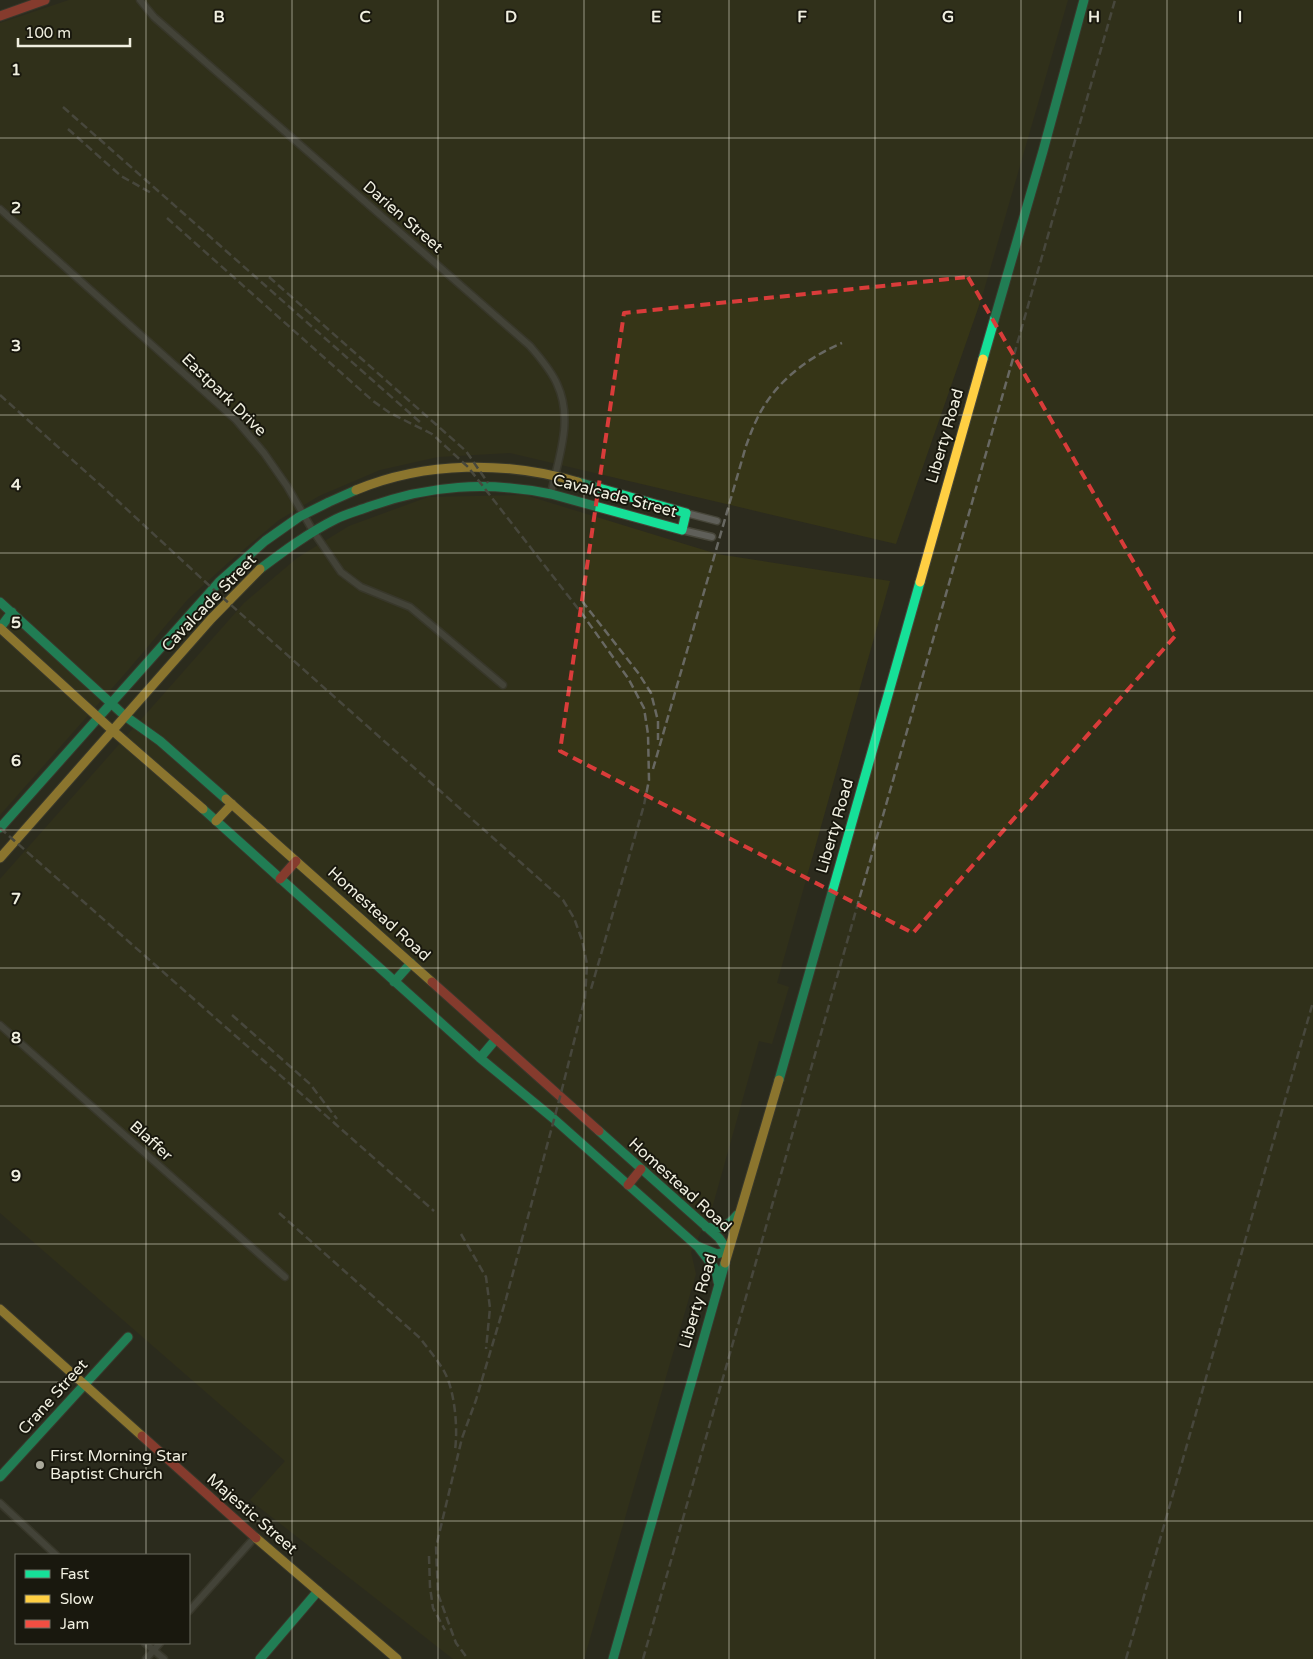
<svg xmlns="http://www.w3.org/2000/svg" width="1313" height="1659" font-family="'Varela Round',sans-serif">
  <rect width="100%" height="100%" fill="#2c2b1e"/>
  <path fill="#363517" d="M69 0H1068L982 297 896 544 510 453 438 457 380 470 319 496 279 520 230 561 188 599 129 669 0 815V23Z
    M1087 0H1313V1659H619Z
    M525 495 717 554 890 581 777 983 789 987 772 1044 759 1041 711 1212 691 1252 696 1274 584 1659H453L250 1500 285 1461 0 1213V879L244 603 297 558 349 526 428 497Z"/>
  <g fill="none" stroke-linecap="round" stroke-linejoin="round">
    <defs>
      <path id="street" d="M140 0 154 17 530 346C540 358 551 370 557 384 574 420 558 458 551 494
        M0 209 236 420 264 453 287 486 313 531 341 572 361 587 410 607 503 685
        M686 513 717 521
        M682 530 712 537
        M0 1025 285 1277
        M0 1503 56 1555
        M189 1611 255 1537
        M145 1643 164 1659
        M146 1659 160 1643"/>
      <path id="fast" d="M983 359 1043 151 1084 0
        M260 569C284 551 308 533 336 519 346 514 357 511 368 507 429 485 487 481 551 494L682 530 686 513 578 482
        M0 602 125 716 160 741 226 799
        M0 628 12 612
        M203 809 480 1058 554 1119 697 1246 717 1254 728 1251
        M0 828 220 581 265 541 299 517 329 502 356 490
        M394 982 411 963
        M480 1058 496 1039
        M779 1080 920 582
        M599 1131 719 1238 728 1251
        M706 1227C720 1230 728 1226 737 1215
        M699 1248 716 1270 718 1282
        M0 1477 128 1337
        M260 1659 318 1591
        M613 1659 725 1263"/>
      <path id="slow" d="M356 490C426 461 506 461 578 482
        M920 582 983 359
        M0 628 112 730 203 809
        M226 799 432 982
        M216 821 232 804
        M0 858 211 619 260 569
        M725 1263 779 1080
        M0 1309 142 1436
        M256 1538 397 1659"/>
      <path id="jam" d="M0 16 45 0
        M280 879 296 861
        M432 982 599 1131
        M628 1185 641 1169
        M142 1436 256 1538"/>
    </defs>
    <use href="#street" stroke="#47463a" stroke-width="9"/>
    <use href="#fast" stroke="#47463a" stroke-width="11"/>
    <use href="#slow" stroke="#47463a" stroke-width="11"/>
    <use href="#jam" stroke="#47463a" stroke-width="11"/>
    <use href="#street" stroke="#5f5f59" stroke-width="6"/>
    <use href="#fast" stroke="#16e098" stroke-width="9"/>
    <use href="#slow" stroke="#ffcf43" stroke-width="9"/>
    <use href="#jam" stroke="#f24e42" stroke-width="9"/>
    <path stroke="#686862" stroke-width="2.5" stroke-dasharray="8 4" stroke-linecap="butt" d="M63 107 421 423
      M68 129 121 176 153 194
      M167 218 373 401 390 413 432 434 468 467 583 615 628 678 644 708 648 734 649 780 644 805 591 989
      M269 277 466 451 488 483
      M0 395 106 490 213 589 563 900 574 918 582 940 587 964 585 998 560 1097 506 1299 476 1400 462 1438 436 1547 438 1594 456 1643 468 1659
      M582 601 639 674 651 693 658 721V740
      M653 769 746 446C749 438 752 429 756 421 772 385 806 358 842 343
      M0 828 434 1211
      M232 1015 310 1084 337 1119
      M279 1213 420 1338C428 1349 438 1360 445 1373 455 1392 458 1429 455 1450
      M461 1234 486 1277 490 1308 486 1349
      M429 1556 430 1587 433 1608 445 1630
      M643 1659 1115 0
      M1126 1659 1313 1002"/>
  </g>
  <path d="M0 0H1313V1659H0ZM968 277 1176 635 913 933 560 751 624 313Z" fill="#2c2b1e" fill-opacity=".55" fill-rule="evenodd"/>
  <path fill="none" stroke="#d93c3a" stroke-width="4" stroke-dasharray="10 6" stroke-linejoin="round" d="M968 277 1176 635 913 933 560 751 624 313Z"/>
  <path fill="none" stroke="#f0efe0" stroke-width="1" stroke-opacity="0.55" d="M146 0V1555M292 0V1659M438 0V1659M584 0V1659M729 0V1659M875 0V1659M1021 0V1659M1167 0V1659M0 138H1313M0 276H1313M0 415H1313M0 553H1313M0 691H1313M0 830H1313M0 968H1313M0 1106H1313M0 1244H1313M0 1382H1313M0 1521H1313M146 1643V1659"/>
  <circle fill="#abaa9c" stroke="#19180e" stroke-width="2" cx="40" cy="1465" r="5"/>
  <g text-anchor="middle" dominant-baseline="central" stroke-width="4" stroke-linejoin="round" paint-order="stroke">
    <g font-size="16" fill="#f0efe0" stroke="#19180e">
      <text transform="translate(403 217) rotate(41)">Darien Street</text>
      <text transform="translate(224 395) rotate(44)">Eastpark Drive</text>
      <text transform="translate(945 436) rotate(-74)">Liberty Road</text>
      <text transform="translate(615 496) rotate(15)">Cavalcade Street</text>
      <text transform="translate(209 603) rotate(-46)">Cavalcade Street</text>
      <text transform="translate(835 826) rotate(-74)">Liberty Road</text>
      <text transform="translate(379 914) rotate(42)">Homestead Road</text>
      <text transform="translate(151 1141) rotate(42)">Blaffer</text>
      <text transform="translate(680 1185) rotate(42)">Homestead Road</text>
      <text transform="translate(698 1301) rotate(-74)">Liberty Road</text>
      <text transform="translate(53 1397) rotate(-48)">Crane Street</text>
      <text transform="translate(252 1514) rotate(41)">Majestic Street</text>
    </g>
    <g font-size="16" fill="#f0efe0" stroke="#19180e" text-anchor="start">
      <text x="50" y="1456">First Morning Star<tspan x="50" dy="18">Baptist Church</tspan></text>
    </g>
  </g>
  <g font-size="16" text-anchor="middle" font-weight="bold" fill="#f0efe0" stroke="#19180e" stroke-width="4" stroke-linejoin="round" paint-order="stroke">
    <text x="219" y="22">B</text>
    <text x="365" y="22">C</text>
    <text x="511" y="22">D</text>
    <text x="656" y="22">E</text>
    <text x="802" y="22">F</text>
    <text x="948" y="22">G</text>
    <text x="1094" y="22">H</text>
    <text x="1240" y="22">I</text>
    <text x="16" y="75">1</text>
    <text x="16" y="213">2</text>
    <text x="16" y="351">3</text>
    <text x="16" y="490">4</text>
    <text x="16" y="628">5</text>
    <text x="16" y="766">6</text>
    <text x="16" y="904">7</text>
    <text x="16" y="1043">8</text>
    <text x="16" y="1181">9</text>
  </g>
  <rect x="15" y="1554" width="175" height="90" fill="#19180e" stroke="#6f6e62"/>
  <rect x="25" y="1570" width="25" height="8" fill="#16e098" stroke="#6f6e62"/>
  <text x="60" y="1579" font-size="15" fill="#f0efe0">Fast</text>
  <rect x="25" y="1595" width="25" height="8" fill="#ffcf43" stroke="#6f6e62"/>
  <text x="60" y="1604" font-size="15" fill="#f0efe0">Slow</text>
  <rect x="25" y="1620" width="25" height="8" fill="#f24e42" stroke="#6f6e62"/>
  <text x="60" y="1629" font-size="15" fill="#f0efe0">Jam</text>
  <path d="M18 38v8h112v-8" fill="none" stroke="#f0efe0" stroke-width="2.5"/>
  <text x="25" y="38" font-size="15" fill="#f0efe0" stroke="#19180e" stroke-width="4" paint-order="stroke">100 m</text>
</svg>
